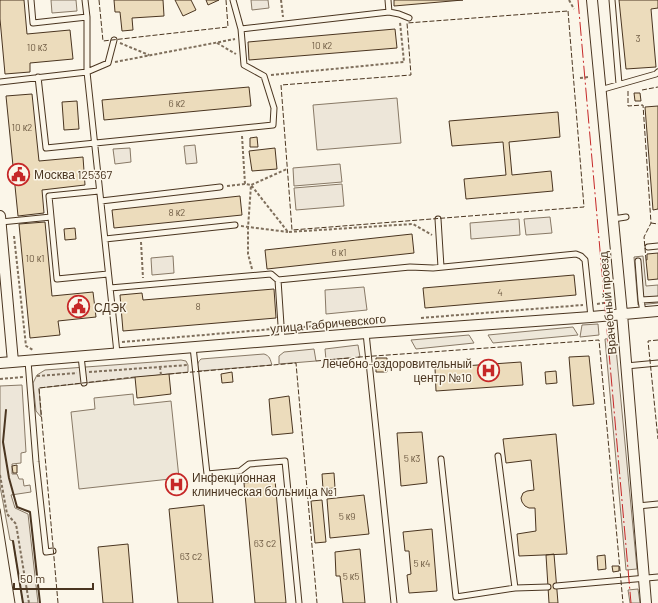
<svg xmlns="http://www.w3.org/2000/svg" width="658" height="603" font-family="Barlow,sans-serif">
  <rect width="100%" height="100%" fill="#fbf6e9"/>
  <path fill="#ede6d9" stroke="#887966" d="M51 0H76L77 11 52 13Z
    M251 0H268L269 8 252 10Z
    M397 98 401 143 317 150 313 105Z
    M195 145 197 163 186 164 184 146Z
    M130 148 131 162 115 164 113 149Z
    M340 164 342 182 294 186 293 168Z
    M342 184 344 206 296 210 294 188Z
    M550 217 552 233 526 235 524 219Z
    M519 219 520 235 471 239 470 223Z
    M173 256 174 273 152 275 151 258Z
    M364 287 367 310 326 314 325 290Z
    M598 324 599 335 580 337 582 325Z
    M615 338 637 569 626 570 605 339Z
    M358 345 360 357 326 360 325 349Z
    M314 349 316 361 279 364V356L284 352Z
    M264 354C270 356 270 359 272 365L199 371C197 365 197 363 201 359Z
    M181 360 186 361 188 365V372L39 388 41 417 36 411 33 383 37 375 45 370Z
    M22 385 26 452 21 453V463L12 464V474H17L19 479H23L24 486 30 485 31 492 11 495 15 508 28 514 38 603H23L13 541 10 540 0 486V386Z
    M638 589 640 603H630L628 590Z"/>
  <path fill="#ede7d9" stroke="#887966" d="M643 256 646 286 658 285V303L638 305 634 257Z
    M573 327 578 335 493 343 488 335Z
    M469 335 474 343 416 349 411 340Z
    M133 394 134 405 171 401 179 478 79 489 71 412 95 409 94 398Z"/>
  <path fill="#ecdcbc" stroke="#4a3520" d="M0 0H24L27 34 70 30 73 59 30 63V72L5 74 0 19Z
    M114 0H163L164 16 132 18 133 30 122 31 120 12H115Z
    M175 0H191L196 10 183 16Z
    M206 0H219L208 5Z
    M394 0H463L394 6Z
    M619 0H658V8L651 9 656 67 626 69Z
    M395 29 397 48 249 60 248 42Z
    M249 87 251 106 104 120 102 100Z
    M634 93H640L641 101H635Z
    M32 94 39 161 83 157 85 185 42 190 44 213 18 216 6 96Z
    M77 101 79 129 64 130 62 102Z
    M658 106V209L653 210 645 107Z
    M558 112 560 137 509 142 512 175 551 171 553 191 466 199 464 179 506 175 503 142 452 146 449 121Z
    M257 137 258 147H250V138Z
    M275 148 277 169 252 171 249 151Z
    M240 196 242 215 114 228 112 210Z
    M45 222 52 296 93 292 96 317 58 321 60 335 30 338 19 224Z
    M75 228 76 239 65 240 64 229Z
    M412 234 414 253 267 269 265 250Z
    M658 253V279L648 280 646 260H647V254Z
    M574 275 576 295 425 308 423 288Z
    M274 289 276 318 123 331 120 295 142 293 143 300Z
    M589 356 594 404 573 406 569 357Z
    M376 358H387V372H376Z
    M521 362 523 385 436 391 435 368Z
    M556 371 557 383 546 384 545 372Z
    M232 372 233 382 222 383 221 374Z
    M169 374 171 394 137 398 135 377Z
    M289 396 293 433 272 435 269 399Z
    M422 432 427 483 401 486 397 433Z
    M556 434 567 554 519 556 517 534 536 531 535 508H529L525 506 522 502 521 498 523 493 527 491 534 490 531 460 506 463 503 439Z
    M17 465V473H13L12 466Z
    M334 473 335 488 323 489 322 474Z
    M275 480 286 603H255L244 483Z
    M364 495 369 534 330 538 327 499Z
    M322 500 326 542 315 543 311 501Z
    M204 505 213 603H178L169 509Z
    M432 529 437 591 409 593 407 575 411 574 409 551H405L403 532Z
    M128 544 133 603H103L98 547Z
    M360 549 365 603H343L340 576H336L335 552Z
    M554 554 558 603H549L546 555Z
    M605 555 606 569 598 570 597 556Z
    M612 566H619V571L613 572Z"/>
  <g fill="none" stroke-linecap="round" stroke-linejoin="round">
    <defs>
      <path id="lane" d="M31 0 33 23 87 17
        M85 0 87 17V72L117 353
        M233 0 241 29
        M612 0 619 84
        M389 12 399 14 409 18
        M38 77 46 148 273 125 274 108 264 76 244 65 241 29 389 12 388 0
        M0 82 87 72 108 63 114 40
        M600 90 656 74 658 72
        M101 201 220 187
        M51 217 57 279 108 274
        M438 219 441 267
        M613 219 626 217
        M1 222 51 217 49 196 99 191
        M105 239 235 225
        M648 247 658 246
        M638 261 641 300
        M278 280 410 267 433 268 576 254 581 256 585 260 591 317
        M110 288 271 274 278 280 282 340
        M643 312 641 300 658 299
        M366 333 394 603
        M193 347 207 474 240 471 249 464 285 461 299 603
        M81 356 84 383
        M28 361 36 462 46 552 53 551
        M626 366 658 363
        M498 456 515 588
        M441 459 456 597 515 588 548 587
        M638 506 658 504
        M556 586 658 577"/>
      <path id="street" d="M592 0 622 314 646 603
        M0 216 13 362
        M0 363 366 333 591 317 658 311"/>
    </defs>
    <use href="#lane" stroke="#4a3520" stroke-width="7"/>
    <use href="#street" stroke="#4a3520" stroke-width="12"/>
    <path stroke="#7f6f5c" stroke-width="2" stroke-dasharray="3 2" stroke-linecap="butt" d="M281 0 283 17
      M569 0 574 9
      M120 43 149 55
      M217 43 236 54
      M115 62 235 39
      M271 75 404 62 400 22
      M580 78 589 77
      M242 136 245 184
      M227 186 245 184 251 185 288 232 413 224 432 235
      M241 226 288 232
      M14 236 26 346 33 350
      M141 242 143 278
      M252 269 248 254V228L251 185 287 169
      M597 304 610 302
      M421 318 583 305
      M288 328 317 326
      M122 342 273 329
      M160 367 161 375
      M89 372 188 365
      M37 376 77 373
      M0 379 23 377
      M0 475 7 514 16 524 29 603"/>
    <use href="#lane" stroke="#fbf6e9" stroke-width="5"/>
    <use href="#street" stroke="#fbf6e9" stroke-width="10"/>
    <path stroke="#4a3520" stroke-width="1" d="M0 509 15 603"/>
    <path stroke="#4a3520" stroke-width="1" stroke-dasharray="5 2" stroke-linecap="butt" d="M99 0 103 41 228 27 226 0
      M568 11 584 207 292 230 281 85 411 75 407 23Z
      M642 90 658 87
      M628 91V106L643 105 651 223 644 237 646 260
      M651 223 658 224
      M658 340 648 341 658 439
      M316 361 360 357 599 340 623 603
      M169 374 296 363 317 603
      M58 603 39 388 135 377"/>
    <path stroke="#4a3520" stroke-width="2" d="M6 410 3 442 9 478 17 507 30 512 40 603
      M13 541 23 603"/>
    <path stroke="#c62828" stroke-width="1" stroke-dasharray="14 3 2 3" stroke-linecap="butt" d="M578 0 631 603"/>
  </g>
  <defs>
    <symbol id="civic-ring" viewBox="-11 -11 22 22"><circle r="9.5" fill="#fbf6e9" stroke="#c62828" stroke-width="1.5"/><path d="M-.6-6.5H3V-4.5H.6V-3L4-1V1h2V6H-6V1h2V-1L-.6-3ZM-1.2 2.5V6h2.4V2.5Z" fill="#c62828"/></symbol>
    <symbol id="hospital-ring" viewBox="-11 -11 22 22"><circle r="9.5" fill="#fbf6e9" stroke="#c62828" stroke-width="1.5"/><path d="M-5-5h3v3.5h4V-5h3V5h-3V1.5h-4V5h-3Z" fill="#c62828"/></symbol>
  </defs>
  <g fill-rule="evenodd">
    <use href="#civic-ring" x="6" y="162" width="25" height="25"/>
    <use href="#civic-ring" x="66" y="294" width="25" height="25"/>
    <use href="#hospital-ring" x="476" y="358" width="25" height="25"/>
    <use href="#hospital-ring" x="164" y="472" width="25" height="25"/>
  </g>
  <g text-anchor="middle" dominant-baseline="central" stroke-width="3" stroke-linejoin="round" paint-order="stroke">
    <g font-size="10" fill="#725f47">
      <text x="638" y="38">3</text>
      <text x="322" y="45">10 к2</text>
      <text x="37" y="47">10 к3</text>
      <text x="177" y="103">6 к2</text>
      <text x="22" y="127">10 к2</text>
      <text x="177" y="212">8 к2</text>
      <text x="339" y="252">6 к1</text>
      <text x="35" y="258">10 к1</text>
      <text x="500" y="292">4</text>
      <text x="198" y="306">8</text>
      <text x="412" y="458">5 к3</text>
      <text x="347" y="516">5 к9</text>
      <text x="265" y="543">63 с2</text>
      <text x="191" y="556">63 с2</text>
      <text x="422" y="563">5 к4</text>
      <text x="351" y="576">5 к5</text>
    </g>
    <g font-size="12" fill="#4a3520" stroke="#fbf6e9" text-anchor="start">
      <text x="34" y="174">Москва 125367</text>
      <text x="94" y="307">СДЭК</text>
      <text x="472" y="363" text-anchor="end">Лечебно-оздоровительный<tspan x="472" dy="14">центр №10</tspan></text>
      <text x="192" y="477">Инфекционная<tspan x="192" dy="14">клиническая больница №1</tspan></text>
    </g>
    <g font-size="12" fill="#4a3520" stroke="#fbf6e9">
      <text transform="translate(607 303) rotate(-95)">Врачебный проезд</text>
      <text transform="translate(328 323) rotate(-5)">улица Габричевского</text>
    </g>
  </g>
  <path d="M14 583v6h79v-6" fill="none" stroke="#4a3520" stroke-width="2"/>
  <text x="20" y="583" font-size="12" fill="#4a3520" stroke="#fbf6e9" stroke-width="3" paint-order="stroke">50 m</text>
</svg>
